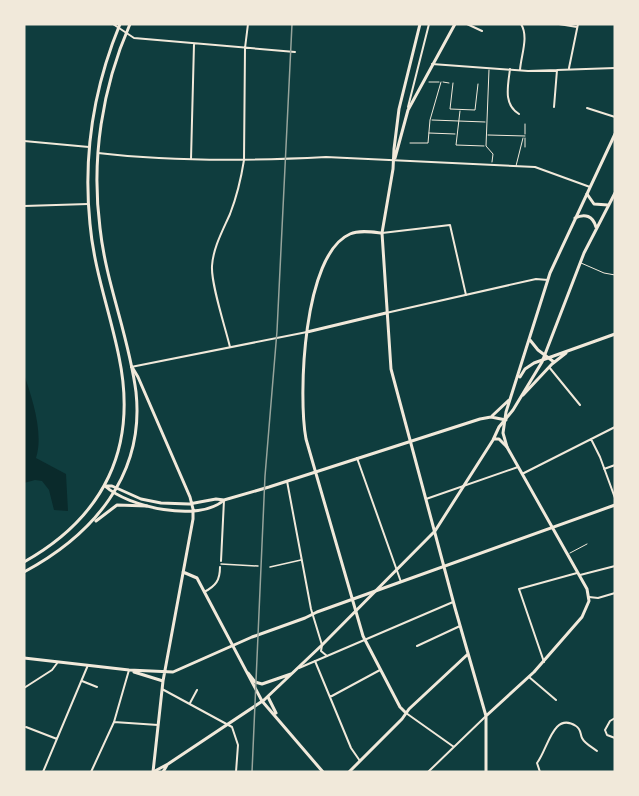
<svg xmlns="http://www.w3.org/2000/svg" width="639" height="796" font-family="'Exo 2',sans-serif">
  <rect width="100%" height="100%" fill="#0f3d3e"/>
  <path fill="#0a2a2b" d="M24 374C32 398 44 433 36 458L66 474 68 511 54 510 49 490 42 481 35 480 24 483Z"/>
  <g fill="none" stroke-linecap="round" stroke-linejoin="round">
    <path stroke="#f1e9da" stroke-width="1" d="M489 70 486 146 493 154 492 162
      M429 82H439
      M443 82 449 83
      M453 83 450 109 475 110 478 84
      M460 111 456 145 484 146
      M432 120 485 122
      M429 133 455 134
      M525 134V124
      M488 135 525 136
      M410 143H428L430 120 441 82
      M525 147V138
      M516 166 523 138
      M581 263 604 273 615 275
      M570 553 587 544"/>
    <path stroke="#f1e9da" stroke-width="1.5" d="M221 564 258 566
      M270 567 301 560"/>
    <path stroke="#f1e9da" stroke-width="2" d="M113 24 134 38 295 52
      M467 24 482 31
      M559 24 577 27
      M432 64 528 71 615 68
      M569 68 578 24
      M510 69C508 86 503 104 519 114
      M520 70C521 55 529 37 521 24
      M554 107 557 70
      M587 108 615 117
      M24 141 89 147
      M191 159 194 44
      M24 206 88 204
      M382 233 450 225 466 295
      M230 347C225 326 211 285 212 266 213 248 223 230 230 214 237 196 241 179 244 160L245 48 248 24
      M549 367 580 405
      M591 439 600 457 615 498
      M357 458 401 582
      M604 469 615 465
      M522 474 615 427
      M287 481 311 609 322 645 321 651 327 656
      M426 499 518 467
      M221 561 224 500
      M580 575 615 566
      M204 592C216 586 220 580 220 567
      M589 597 598 598 615 593
      M417 646 460 626
      M315 661 351 748 360 761
      M544 662 519 589 577 573
      M529 677 556 700
      M82 681 97 687
      M24 688 52 670 58 662
      M162 689 232 727 238 745 236 772
      M330 697 380 670
      M190 703 197 690
      M406 713 454 747
      M615 718 610 721 605 730 607 735 615 738
      M114 722 158 725
      M26 727 57 739
      M43 772 88 665
      M91 772 114 722 129 670
      M428 772 486 716
      M540 772 537 763C548 749 553 711 576 726 581 729 580 733 582 738 585 744 592 747 597 751"/>
    <path stroke="#f1e9da" stroke-width="2" d="M408 107 429 24
      M98 153C174 162 250 161 326 157L535 167 590 187
      M386 313 536 279 548 280
      M131 367 307 332
      M299 668 453 602"/>
    <path stroke="#f1e9da" stroke-width="3" d="M420 24 399 109 394 149 393 169 382 233 391 369 455 608 486 716V772
      M395 158 408 110 455 24
      M382 233C372 232 359 230 350 234 303 254 298 396 306 439L363 636 400 707 406 713
      M307 332 386 313
      M530 340 538 350 554 362
      M132 367 138 377 190 497 193 509V519L163 681 153 772
      M520 377 525 369 534 363 615 334
      M523 395 552 364 566 353
      M492 416 509 400
      M105 486H112L141 499 161 503 189 504 216 499 224 500 269 487 480 419 491 417 506 420
      M105 486C128 507 199 523 224 500
      M183 572 197 578 262 701 323 772
      M24 658 129 670 173 672 252 637 305 618 317 612 615 505
      M134 672 163 681
      M268 697 276 713
      M486 716 534 672 582 617 589 601 587 589 507 447 503 433 506 412 550 273 615 134
      M349 772 402 719 409 709 468 654"/>
    <path stroke="#f1e9da" stroke-width="3" d="M587 194 594 204 608 205
      M575 218C585 213 593 216 596 227
      M495 439H499L507 447
      M248 673 255 682 262 684 291 674
      M153 772 168 764 264 700 322 645 435 531 493 440 499 427 513 410 542 362 584 253 615 193
      M163 772 167 765"/>
    <path stroke="#f1e9da" stroke-width="3" d="M96 521 117 505 147 506
      M24 562C104 517 138 448 119 357 110 312 94 270 90 224 83 156 94 87 120 24
      M24 572C93 535 145 475 136 392 129 336 106 284 100 228 91 159 102 88 130 24"/>
    <path stroke="#97a49c" stroke-width="1.5" d="M252 772 265 476 277 331 292 24"/>
  </g>
  <rect width="639" height="796" fill="none" stroke="#f1e9da" stroke-width="51"/>
</svg>
